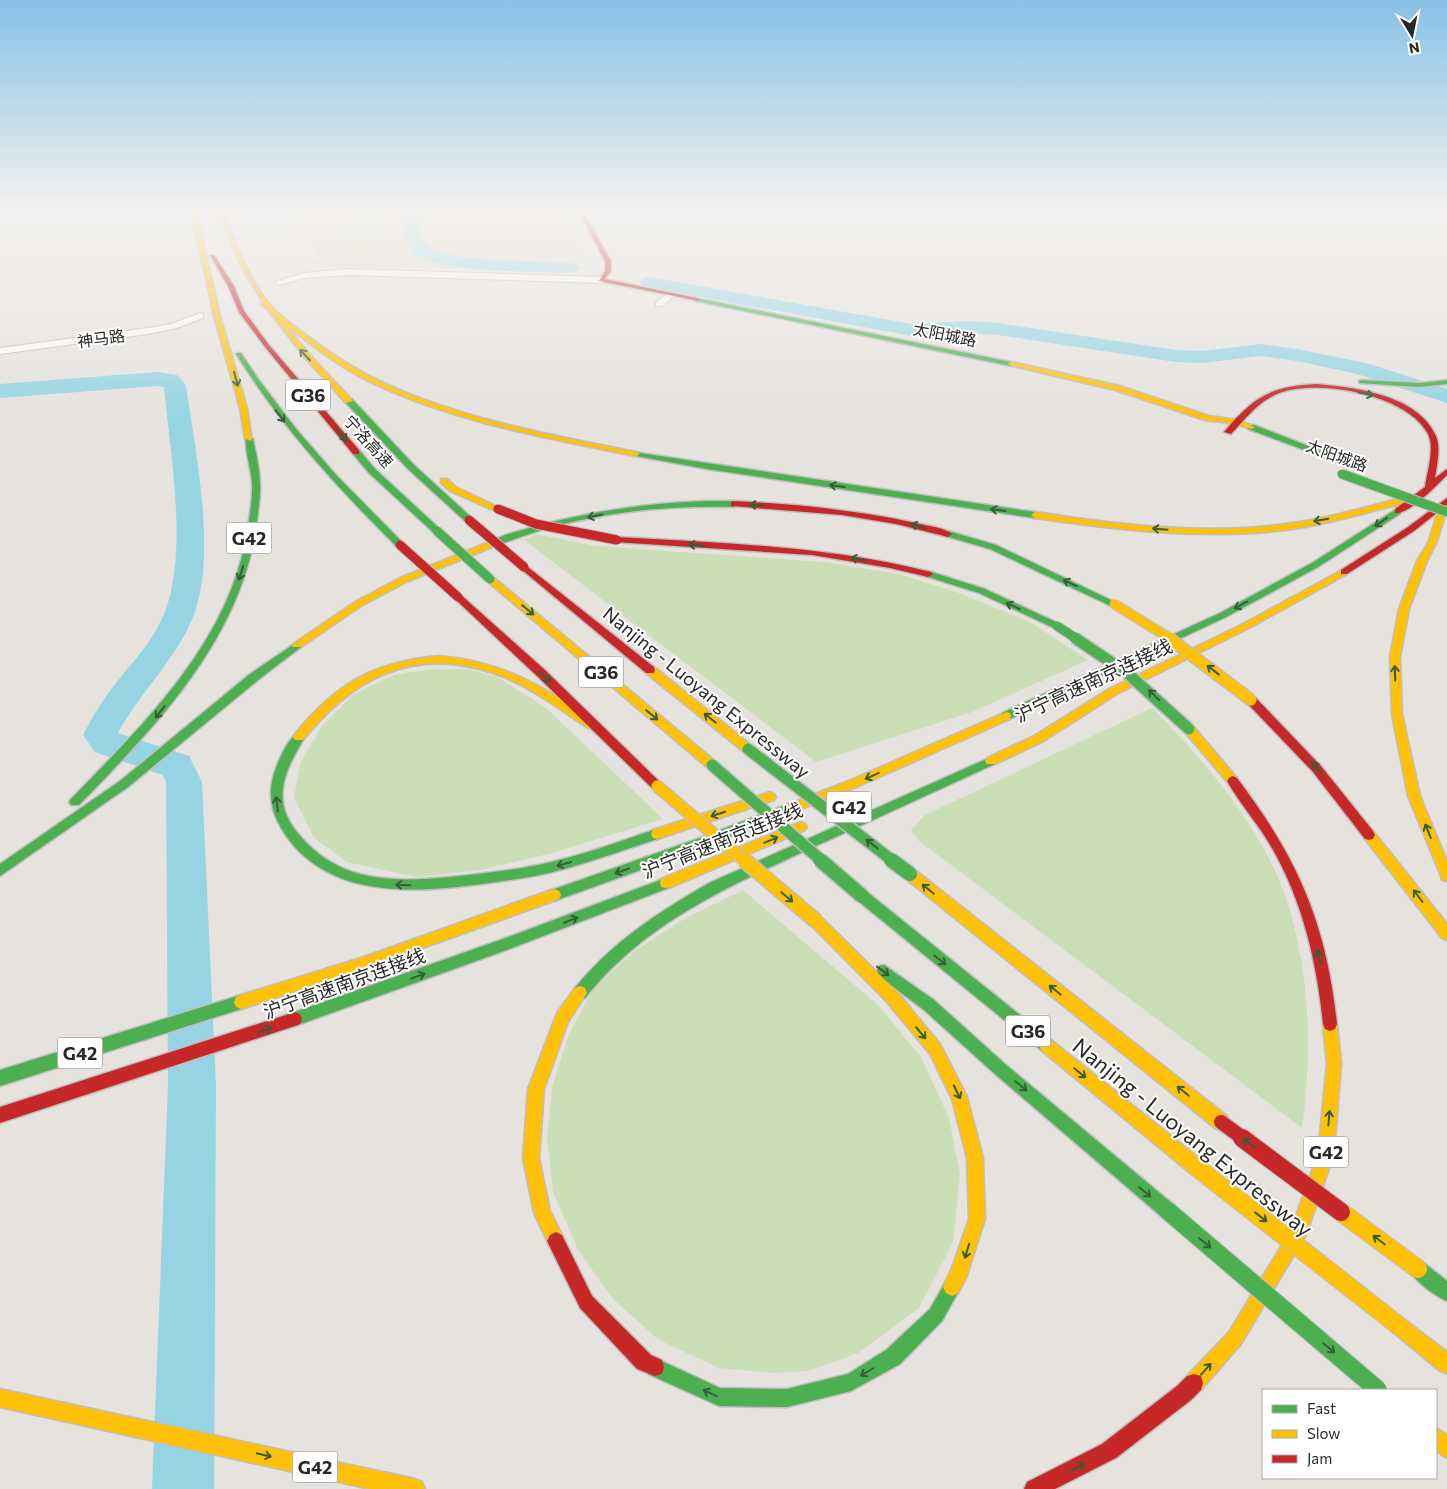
<svg xmlns="http://www.w3.org/2000/svg" width="1447" height="1489" font-family="Commissioner,'Noto Sans SC',sans-serif">
  <rect width="100%" height="100%" fill="#e6e2de"/>
  <path fill="#e0d9cc" d="M307 211H555L563 215 586 259 565 271 312 266 311 263 320 259 290 213Z"/>
  <path fill="#cadfb8" d="M536 534 596 546 824 562 899 574 959 593 1030 622 1088 660 972 712 816 762 524 540Z
    M432 669H467L497 677 545 707 663 819 552 853 481 870 416 877 347 862 314 838 294 797 301 761 322 726 354 694 394 675Z
    M1152 708C1203 758 1261 827 1285 895 1310 969 1313 1051 1302 1128L919 841 911 830 925 815Z
    M743 890 878 1005 921 1057 949 1118 960 1174 953 1242 919 1308 858 1353 808 1371 772 1373 719 1368 659 1340 613 1299 578 1250 553 1192 547 1139 552 1087 569 1034 593 989 636 950 684 919Z"/>
  <path fill="#d5e3b6" d="M378 220 382 245 335 250 334 225Z"/>
  <g fill="none" stroke-linecap="round" stroke-linejoin="round">
    <path fill="#96d4e3" fill-rule="evenodd" d="M403 211H419C420 221 420 237 426 245 440 262 546 261 571 263L577 264 580 268 577 272 571 273C539 271 434 274 413 252 404 241 405 224 403 211Z
      M649 277 912 324 967 321 998 323 1176 350 1202 351 1261 344 1297 349 1370 364 1447 389V403L1357 374 1297 361 1261 356 1202 363 1176 362 998 335 967 333 912 336 643 286 640 282 643 278Z
      M157 372 177 375 186 385C195 451 219 560 191 622 173 662 139 694 118 733L189 756 202 782 216 1086 214 1489H152L168 1086 166 782 163 775 95 752 83 735C92 718 101 702 113 687 129 666 148 647 160 623 191 563 170 453 164 387L157 386 0 398V384Z"/>
    <defs>
      <path id="street" d="M348 269 601 277 606 280 601 283 348 275 304 278 279 285 274 282 304 273Z
        M670 292 673 293V297L662 306H656V302Z
        M200 313 203 314V318L177 328 148 334 0 354V348L148 328 171 324Z"/>
      <path id="fast" d="M697 298 1011 362 1014 364 1011 366 695 301 694 300Z
        M237 353H241L259 380 296 429 337 476 403 543V547H397C337 487 281 426 236 354Z
        M1361 380 1419 383 1447 380V384L1419 387 1359 383V381Z
        M346 399H352L414 465 472 518V522H466L408 469 346 403Z
        M1248 425H1254L1357 465 1350 467 1248 429Z
        M246 437 253 439C256 454 260 469 260 484 261 496 258 509 257 522 242 638 157 725 79 805H71L69 802 71 799C143 725 227 644 246 538 249 520 253 500 252 482 251 469 244 448 246 437Z
        M353 450H359L375 469 440 529V533H434L369 473 353 454Z
        M633 452 1035 512 1039 515 1035 518 707 469 636 456H633Z
        M706 501H734L738 504 734 507C673 505 612 511 552 527 532 532 514 540 494 546L490 543C499 535 517 532 529 528 587 512 645 503 706 501Z
        M1398 508 1401 509V513L1318 567 1226 617 1010 719 1006 720 1001 716 1002 713 1220 613 1312 563Z
        M948 531 996 545 1119 604 1114 607 1111 606 990 549 945 536 944 534Z
        M928 571 985 589 1060 624 1062 626 1057 629 1054 628 979 593 925 576 923 574Z
        M297 642 301 643 302 645 301 647 258 680 128 787 0 876V864L120 781 250 674Z
        M299 733 305 737C284 772 269 802 301 837 315 853 332 865 353 872 384 882 419 880 451 877 488 873 527 869 563 859 595 851 626 839 657 829L661 830 663 834 661 838C629 848 597 860 564 869 537 877 510 880 482 884 419 892 341 899 294 846 277 826 266 804 273 777 276 766 288 736 299 733Z
        M991 757 995 758 997 761 995 764C935 791 876 819 816 846 730 886 646 921 585 998L580 1000 575 998 573 993 575 988C612 942 659 912 709 883Z
        M791 803 795 805 797 808 795 811 705 847 554 901 549 899 547 895 549 891 697 839Z
        M666 878 671 879 672 883 671 887 504 951 295 1026 290 1024 288 1019 290 1014 295 1012 503 939Z
        M862 890 867 892 1051 1040 1053 1045 1051 1050 1046 1052 1041 1050 857 900 855 896 857 892Z
        M884 965 934 1000 1005 1064 1174 1205 1176 1211 1174 1217 1168 1219 1162 1217 995 1074 924 1010 879 976 877 971 879 966Z
        M241 995 246 997 248 1002 246 1007 241 1009 0 1086V1070Z
        M1418 1260 1424 1263 1447 1281V1301C1435 1296 1414 1281 1409 1269L1412 1263Z
        M952 1278 958 1281 961 1287 942 1321 900 1364 851 1391 787 1407 719 1406 648 1374 646 1367 648 1360 655 1358 720 1388 787 1389 848 1374 886 1350 930 1309 946 1281Z"/>
      <path id="slow" d="M191 211H196L199 224 220 316 247 408 252 441 245 439 240 408 214 316Z
        M218 211H223C233 239 253 288 274 309 283 318 295 326 306 335 325 349 345 363 366 374 445 416 549 435 636 452L640 454 636 456C545 438 445 420 362 378 334 363 309 343 284 324L311 356 353 401 346 403 306 359 268 310 261 304 263 302 241 266Z
        M1011 362 1120 386 1209 416 1238 420 1255 427 1251 429 1237 424 1205 420 1115 390 1009 365 1008 364Z
        M441 479H447L456 487 502 509 501 511H495L450 491 441 483Z
        M1401 498 1405 501 1404 503C1365 513 1325 525 1285 530 1202 540 1118 530 1035 518L1031 515 1035 512C1118 525 1202 535 1286 524 1325 519 1363 508 1401 498Z
        M1444 501 1447 502V508L1437 541 1427 561 1409 609 1400 657 1402 714 1420 796 1447 861V881L1442 880 1441 876 1408 796 1392 714 1390 657 1399 609 1417 561 1429 541 1440 504Z
        M494 540 498 543 497 545 406 582 361 606 301 647H293L292 645 355 602 400 578Z
        M1344 569 1347 570V574L1249 628 1117 694 1042 742 995 764H987L985 761 987 758 1034 736 1109 689 1243 624Z
        M490 576 493 577 716 762 718 765 716 768H708L487 581V577Z
        M439 656C506 662 541 686 596 722L598 725 592 729 588 728C558 708 527 684 493 673 413 646 353 678 303 740H295L293 737 295 734C337 683 373 662 439 656Z
        M650 666 654 667 752 746 754 749 752 752H744L646 673 645 670 646 667Z
        M1006 712 1010 713 1011 716 1010 719 859 786 791 813 787 811 785 808 787 805 851 780Z
        M1189 725 1193 726 1237 778 1239 781 1237 784H1229L1185 732 1183 729 1185 726Z
        M770 792 774 794 776 797 774 800 657 839 653 838 651 834 653 830Z
        M801 822 805 824 807 827 805 830 671 887 666 888 661 887 660 883 661 879Z
        M1369 830 1373 831 1447 924V940L1442 938 1365 839 1363 835 1365 831Z
        M910 869 915 870 1227 1116 1229 1122 1227 1128 1221 1130 1215 1128 905 878 904 874 905 870Z
        M554 889 559 891 561 895 559 899 364 969 241 1009 236 1007 234 1002 236 997 241 995 364 957Z
        M816 915 821 917 897 992 940 1044 967 1097 983 1158 985 1219 966 1278 958 1293 952 1296 946 1293 943 1287 952 1268 969 1219 967 1158 952 1099 930 1054 887 1002 811 925 809 921 811 917Z
        M580 986 585 988 587 993 568 1022 544 1089 539 1158 550 1211 565 1241 562 1247 556 1250 550 1247 534 1213 523 1158 528 1089 557 1013 575 988Z
        M1330 1017 1335 1019 1337 1024 1341 1064 1334 1154 1306 1235 1241 1344 1201 1390 1194 1392 1187 1390 1185 1383 1187 1376 1229 1332 1291 1230 1318 1154 1327 1064 1323 1024 1325 1019Z
        M1046 1038 1051 1040 1201 1160 1203 1166 1201 1172 1195 1174 1189 1172 1041 1050 1039 1045 1041 1040Z
        M1399 1317 1405 1320 1447 1352V1373L1440 1371 1393 1332 1390 1326 1393 1320Z
        M0 1389 415 1479 422 1482 425 1489H370L0 1407Z
        M1436 1428 1447 1435V1458L1436 1451Z"/>
      <path id="jam" d="M578 211H583L611 261V271L605 279 697 298 700 300 699 301 599 281 605 271V261Z
        M210 255H214L234 286 244 311 269 345 359 450V454H353L265 347 239 312 228 286Z
        M1316 384C1355 387 1418 395 1436 436 1441 448 1437 465 1435 478L1447 469V475C1437 485 1409 515 1395 513V509L1425 487C1427 471 1435 449 1428 434 1407 394 1316 378 1277 394 1258 402 1245 419 1231 434L1224 432C1253 397 1271 386 1316 384Z
        M1447 498V505L1414 531 1347 574H1341V570L1408 527Z
        M734 501C795 504 856 510 916 523 927 526 944 527 952 534L948 537 896 524 842 515 731 506V502Z
        M617 537C723 543 828 546 931 572L933 574 928 577 890 568 812 555 614 542V538Z
        M524 564 654 667 655 670 654 673H646L521 569 519 567Z
        M458 594 461 595 545 670 661 783 663 786 661 789H653L537 676 455 599V595Z
        M1251 696 1255 697 1321 766 1373 831 1375 835 1373 839 1369 840 1365 839 1313 772 1247 703 1246 700 1247 697Z
        M1233 776 1237 778C1298 859 1326 922 1337 1024L1335 1029 1330 1031 1325 1029 1323 1024C1317 963 1303 902 1272 848 1259 825 1240 804 1227 781L1229 778Z
        M295 1012 300 1014 302 1019 300 1024 295 1026 0 1123V1107Z
        M556 1232 562 1235 592 1296 651 1355 662 1360 664 1367 662 1374 655 1376 637 1369 580 1308 547 1241 550 1235Z
        M1194 1374 1201 1376 1203 1383 1201 1390 1191 1400 1116 1458 1055 1489H1024L1027 1482 1102 1444 1177 1386 1187 1376Z"/>
    </defs>
    <use href="#street" stroke="#c0bebf" stroke-width="2"/>
    <use href="#fast" stroke="#c0bebf" stroke-width="3"/>
    <use href="#slow" stroke="#c0bebf" stroke-width="3"/>
    <use href="#jam" stroke="#c0bebf" stroke-width="3"/>
    <use href="#street" fill="#fbfbfa" fill-rule="evenodd"/>
    <use href="#fast" fill="#4caf50" fill-rule="evenodd"/>
    <use href="#slow" fill="#ffc107" fill-rule="evenodd"/>
    <use href="#jam" fill="#c62828" fill-rule="evenodd"/>
    <defs>
      <path id="fast-bridge-far3" d="M1342 474 1447 512
        M437 531 490 579
        M1057 626 1077 639"/>
      <path id="fast-bridge-far2" d="M1075 638 1127 673 1189 729
        M748 749 893 861
        M712 765 822 861"/>
      <path id="fast-bridge-far1" d="M820 860 862 896
        M891 860 910 874"/>
      <path id="fast-bridge" d="M1168 1211 1378 1390"/>
      <path id="slow-bridge-far3" d="M1114 604 1171 639"/>
      <path id="slow-bridge-far2" d="M1169 638 1251 700
        M657 786 745 861"/>
      <path id="slow-bridge-far1" d="M744 860 816 921"/>
      <path id="slow-bridge" d="M1195 1166 1399 1326
        M1341 1212 1418 1269"/>
      <path id="jam-bridge-far2" d="M498 509 536 524 617 540
        M469 520 524 567
        M400 545 458 597"/>
      <path id="jam-bridge-far1" d="M1221 1122 1244 1139"/>
      <path id="jam-bridge" d="M1242 1138 1341 1212"/>
    </defs>
    <use href="#fast-bridge-far3" stroke="#c0bebf" stroke-width="11" stroke-linecap="butt"/>
    <use href="#fast-bridge-far2" stroke="#c0bebf" stroke-width="14" stroke-linecap="butt"/>
    <use href="#fast-bridge-far1" stroke="#c0bebf" stroke-width="17" stroke-linecap="butt"/>
    <use href="#fast-bridge" stroke="#c0bebf" stroke-width="20" stroke-linecap="butt"/>
    <use href="#slow-bridge-far3" stroke="#c0bebf" stroke-width="11" stroke-linecap="butt"/>
    <use href="#slow-bridge-far2" stroke="#c0bebf" stroke-width="14" stroke-linecap="butt"/>
    <use href="#slow-bridge-far1" stroke="#c0bebf" stroke-width="17" stroke-linecap="butt"/>
    <use href="#slow-bridge" stroke="#c0bebf" stroke-width="20" stroke-linecap="butt"/>
    <use href="#jam-bridge-far2" stroke="#c0bebf" stroke-width="11" stroke-linecap="butt"/>
    <use href="#jam-bridge-far1" stroke="#c0bebf" stroke-width="17" stroke-linecap="butt"/>
    <use href="#jam-bridge" stroke="#c0bebf" stroke-width="20" stroke-linecap="butt"/>
    <use href="#fast-bridge-far3" stroke="#4caf50" stroke-width="9"/>
    <use href="#fast-bridge-far2" stroke="#4caf50" stroke-width="11"/>
    <use href="#fast-bridge-far1" stroke="#4caf50" stroke-width="14"/>
    <use href="#fast-bridge" stroke="#4caf50" stroke-width="18"/>
    <use href="#slow-bridge-far3" stroke="#ffc107" stroke-width="9"/>
    <use href="#slow-bridge-far2" stroke="#ffc107" stroke-width="11"/>
    <use href="#slow-bridge-far1" stroke="#ffc107" stroke-width="14"/>
    <use href="#slow-bridge" stroke="#ffc107" stroke-width="18"/>
    <use href="#jam-bridge-far2" stroke="#c62828" stroke-width="9"/>
    <use href="#jam-bridge-far1" stroke="#c62828" stroke-width="14"/>
    <use href="#jam-bridge" stroke="#c62828" stroke-width="18"/>
  </g>
  <defs><path id="oneway-shaft" d="M-6 0H5M1.5-3L5.5 0L1.5 3" fill="none" stroke-width="1.6" stroke-linecap="round" stroke-linejoin="round" transform="scale(1.25)"/></defs>
  <g stroke="#365e38">
    <use href="#oneway-shaft" transform="translate(305 355) rotate(-133)"/>
    <use href="#oneway-shaft" transform="translate(236 379) rotate(75)"/>
    <use href="#oneway-shaft" transform="translate(1366 394) rotate(12)"/>
    <use href="#oneway-shaft" transform="translate(280 416) rotate(52)"/>
    <use href="#oneway-shaft" transform="translate(342 435) rotate(50)"/>
    <use href="#oneway-shaft" transform="translate(837 486) rotate(-172)"/>
    <use href="#oneway-shaft" transform="translate(757 505) rotate(-178)"/>
    <use href="#oneway-shaft" transform="translate(998 510) rotate(-172)"/>
    <use href="#oneway-shaft" transform="translate(595 516) rotate(169)"/>
    <use href="#oneway-shaft" transform="translate(1321 520) rotate(170)"/>
    <use href="#oneway-shaft" transform="translate(1381 522) rotate(145)"/>
    <use href="#oneway-shaft" transform="translate(918 526) rotate(-165)"/>
    <use href="#oneway-shaft" transform="translate(1160 529) rotate(-175)"/>
    <use href="#oneway-shaft" transform="translate(696 545) rotate(-177)"/>
    <use href="#oneway-shaft" transform="translate(858 559) rotate(-170)"/>
    <use href="#oneway-shaft" transform="translate(241 573) rotate(108)"/>
    <use href="#oneway-shaft" transform="translate(1070 583) rotate(-155)"/>
    <use href="#oneway-shaft" transform="translate(1241 605) rotate(152)"/>
    <use href="#oneway-shaft" transform="translate(1013 606) rotate(-156)"/>
    <use href="#oneway-shaft" transform="translate(528 610) rotate(40)"/>
    <use href="#oneway-shaft" transform="translate(1213 670) rotate(-142)"/>
    <use href="#oneway-shaft" transform="translate(1395 673) rotate(-92)"/>
    <use href="#oneway-shaft" transform="translate(545 677) rotate(45)"/>
    <use href="#oneway-shaft" transform="translate(1154 695) rotate(-136)"/>
    <use href="#oneway-shaft" transform="translate(160 712) rotate(128)"/>
    <use href="#oneway-shaft" transform="translate(652 715) rotate(40)"/>
    <use href="#oneway-shaft" transform="translate(710 718) rotate(-141)"/>
    <use href="#oneway-shaft" transform="translate(1317 768) rotate(-132)"/>
    <use href="#oneway-shaft" transform="translate(872 776) rotate(156)"/>
    <use href="#oneway-shaft" transform="translate(277 804) rotate(-97)"/>
    <use href="#oneway-shaft" transform="translate(718 814) rotate(162)"/>
    <use href="#oneway-shaft" transform="translate(1428 831) rotate(-112)"/>
    <use href="#oneway-shaft" transform="translate(771 840) rotate(-23)"/>
    <use href="#oneway-shaft" transform="translate(872 844) rotate(-142)"/>
    <use href="#oneway-shaft" transform="translate(564 864) rotate(164)"/>
    <use href="#oneway-shaft" transform="translate(622 871) rotate(161)"/>
    <use href="#oneway-shaft" transform="translate(403 885) rotate(-178)"/>
    <use href="#oneway-shaft" transform="translate(928 889) rotate(-141)"/>
    <use href="#oneway-shaft" transform="translate(1418 896) rotate(-127)"/>
    <use href="#oneway-shaft" transform="translate(787 897) rotate(40)"/>
    <use href="#oneway-shaft" transform="translate(571 920) rotate(-21)"/>
    <use href="#oneway-shaft" transform="translate(1319 957) rotate(-105)"/>
    <use href="#oneway-shaft" transform="translate(940 960) rotate(39)"/>
    <use href="#oneway-shaft" transform="translate(883 971) rotate(36)"/>
    <use href="#oneway-shaft" transform="translate(418 976) rotate(-20)"/>
    <use href="#oneway-shaft" transform="translate(1055 990) rotate(-141)"/>
    <use href="#oneway-shaft" transform="translate(265 1030) rotate(-20)"/>
    <use href="#oneway-shaft" transform="translate(921 1033) rotate(50)"/>
    <use href="#oneway-shaft" transform="translate(1080 1073) rotate(39)"/>
    <use href="#oneway-shaft" transform="translate(1021 1086) rotate(40)"/>
    <use href="#oneway-shaft" transform="translate(1183 1091) rotate(-141)"/>
    <use href="#oneway-shaft" transform="translate(957 1092) rotate(65)"/>
    <use href="#oneway-shaft" transform="translate(1329 1118) rotate(-85)"/>
    <use href="#oneway-shaft" transform="translate(1249 1143) rotate(-143)"/>
    <use href="#oneway-shaft" transform="translate(1145 1192) rotate(40)"/>
    <use href="#oneway-shaft" transform="translate(1261 1217) rotate(38)"/>
    <use href="#oneway-shaft" transform="translate(1379 1240) rotate(-143)"/>
    <use href="#oneway-shaft" transform="translate(1205 1243) rotate(40)"/>
    <use href="#oneway-shaft" transform="translate(967 1251) rotate(107)"/>
    <use href="#oneway-shaft" transform="translate(1329 1348) rotate(40)"/>
    <use href="#oneway-shaft" transform="translate(1206 1369) rotate(-48)"/>
    <use href="#oneway-shaft" transform="translate(867 1372) rotate(150)"/>
    <use href="#oneway-shaft" transform="translate(710 1393) rotate(-155)"/>
    <use href="#oneway-shaft" transform="translate(264 1455) rotate(13)"/>
    <use href="#oneway-shaft" transform="translate(1078 1467) rotate(-27)"/>
  </g>
  <linearGradient id="sky" x2="0" y2="1"><stop stop-color="#87c1e6"/><stop offset="0.5" stop-color="#f4f2f0"/><stop offset="1" stop-color="#f4f2f0" stop-opacity="0"/></linearGradient>
  <rect width="1447" height="420" fill="url(#sky)"/>
  <g text-anchor="middle" dominant-baseline="central" stroke-width="4" stroke-linejoin="round" paint-order="stroke">
    <g font-size="16" fill="#282828" stroke="#fff">
      <text transform="translate(945 334) rotate(11)">太阳城路</text>
      <text transform="translate(101 338) rotate(-8)">神马路</text>
      <text transform="translate(369 441) rotate(48)">宁洛高速</text>
      <text transform="translate(1337 455) rotate(20)">太阳城路</text>
    </g>
    <g fill="#fff" stroke="#686868" stroke-width="1">
      <rect x="285.5" y="379.5" width="45" height="31" rx="4"/>
      <rect x="226.5" y="522.5" width="45" height="31" rx="4"/>
      <rect x="578.5" y="656.5" width="45" height="31" rx="4"/>
      <rect x="826.5" y="791.5" width="45" height="31" rx="4"/>
      <rect x="1005.5" y="1015.5" width="45" height="31" rx="4"/>
      <rect x="57.5" y="1037.5" width="45" height="31" rx="4"/>
      <rect x="1303.5" y="1136.5" width="45" height="31" rx="4"/>
      <rect x="292.5" y="1451.5" width="45" height="31" rx="4"/>
    </g>
    <g font-size="18" font-weight="bold" fill="#282828">
      <text x="308" y="395">G36</text>
      <text x="249" y="538">G42</text>
      <text x="601" y="672">G36</text>
      <text x="849" y="807">G42</text>
      <text x="1028" y="1031">G36</text>
      <text x="80" y="1053">G42</text>
      <text x="1326" y="1152">G42</text>
      <text x="315" y="1467">G42</text>
    </g>
    <g font-size="19" fill="#282828" stroke="#fff">
      <text transform="translate(1093 680) rotate(-25)">沪宁高速南京连接线</text>
      <text transform="translate(707 692) rotate(39)">Nanjing - Luoyang Expressway</text>
      <text transform="translate(722 840) rotate(-22)">沪宁高速南京连接线</text>
      <text transform="translate(344 983) rotate(-20)">沪宁高速南京连接线</text>
    </g>
    <g font-size="22" fill="#282828" stroke="#fff">
      <text transform="translate(1193 1137) rotate(39)">Nanjing - Luoyang Expressway</text>
    </g>
  </g>
  <rect x="1262" y="1389" width="175" height="90" fill="#ffffff" stroke="#a9a9a9"/>
  <rect x="1272" y="1405" width="25" height="8" fill="#4caf50" stroke="#a9a9a9"/>
  <text x="1307" y="1414" font-size="15" fill="#282828">Fast</text>
  <rect x="1272" y="1430" width="25" height="8" fill="#ffc107" stroke="#a9a9a9"/>
  <text x="1307" y="1439" font-size="15" fill="#282828">Slow</text>
  <rect x="1272" y="1455" width="25" height="8" fill="#c62828" stroke="#a9a9a9"/>
  <text x="1307" y="1464" font-size="15" fill="#282828">Jam</text>
  <g transform="translate(1412 35) rotate(170)" stroke="#ffffff" stroke-width="4" paint-order="stroke">
  <path d="M0-4L9 19L0 12L-9 19Z" fill="#282828"/>
  <text y="-8" font-size="14" font-weight="bold" text-anchor="middle" fill="#282828">N</text>
  </g>
</svg>
